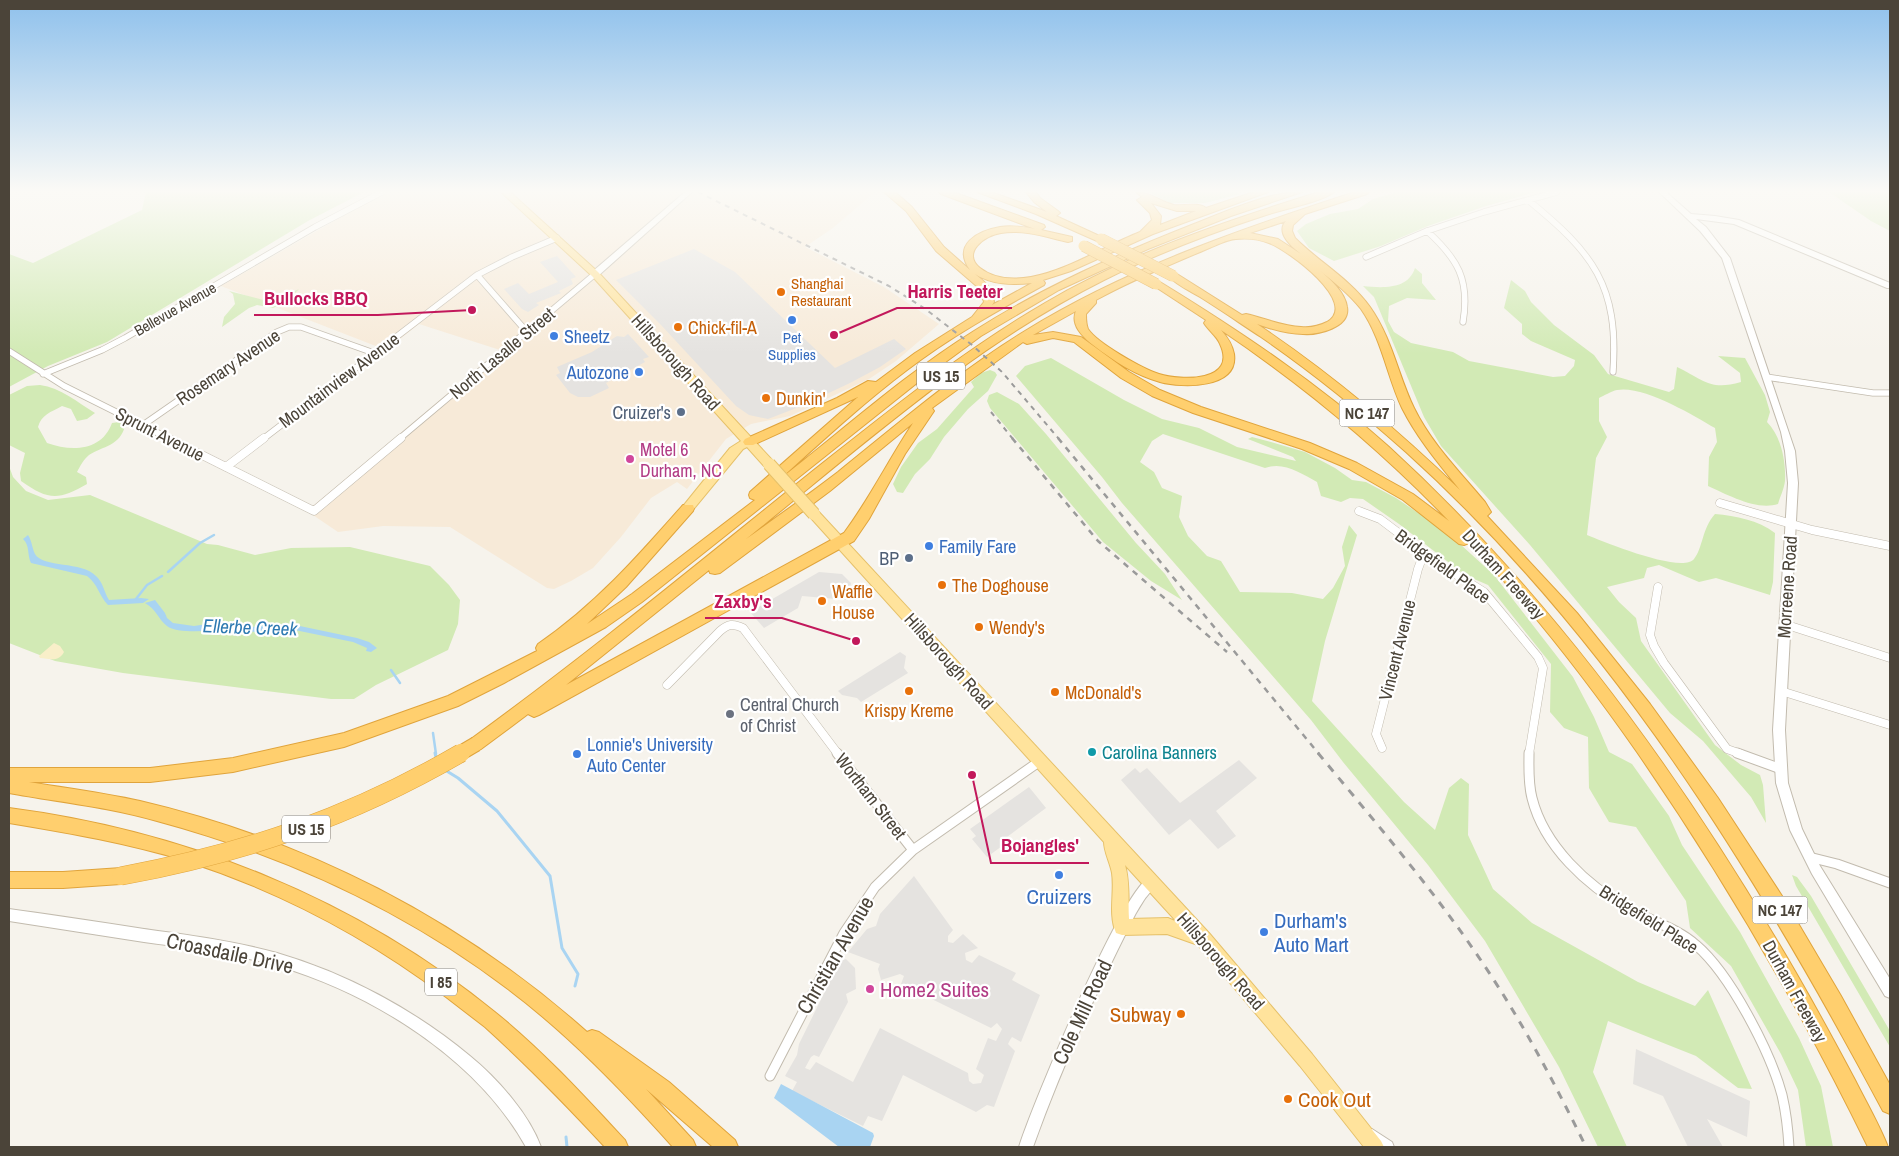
<svg xmlns="http://www.w3.org/2000/svg" width="1899" height="1156" font-family="'Archivo Narrow',sans-serif">
  <rect width="100%" height="100%" fill="#f6f3ec"/>
  <path fill="#f7ead8" d="M392 192H875L833 228 805 247 884 287 939 324 896 361 869 379 790 416 751 424 726 439 687 489 677 482 651 498 621 537 593 568 571 581 554 589 547 588 450 527 383 526 338 532 307 511 500 350 419 324 386 350 221 286 362 205Z"/>
  <path fill="#d2eab5" d="M146 192H364L308 221 107 342 48 366 9 387V254L33 263 142 210Z
    M1149 192H1237L1240 194 1205 203H1169Z
    M1397 192H1536L1486 206 1428 226 1381 246 1334 261 1309 248 1297 231 1306 224 1330 214 1358 209 1373 199Z
    M1829 192H1890V231L1871 221Z
    M1415 268 1422 274V283L1436 300 1407 298 1389 306 1388 321 1394 332 1411 343 1453 352 1469 361 1553 377 1565 376 1574 366 1575 360 1531 341 1522 334V324L1504 308 1511 280 1525 291 1531 302 1554 325 1594 355 1608 374 1669 392 1674 389 1677 367C1704 380 1710 391 1741 382L1740 373 1718 356 1745 358 1765 395 1770 412 1767 422C1781 436 1786 461 1785 481 1784 489 1780 497 1778 504 1757 511 1728 495 1708 486L1709 457 1717 442 1715 428C1693 415 1643 385 1617 390 1611 391 1604 396 1599 398V421L1607 437 1596 458 1587 535C1604 542 1682 574 1694 559 1703 548 1702 528 1715 514 1736 516 1758 520 1775 533L1773 582 1770 595 1716 578 1699 582 1659 565 1647 568 1644 578 1607 587 1619 602 1636 618 1641 641 1715 745 1741 765 1760 775 1763 785 1766 823 1751 797 1703 741 1670 713 1530 545 1441 446 1424 417 1374 297 1363 286C1382 288 1408 290 1415 268Z
    M299 289 285 303 273 308 257 305 249 308 222 327 224 317 235 304 233 294 229 291 272 302Z
    M1051 358 1124 400 1162 419 1199 428 1237 447 1296 461 1293 457 1248 439 1252 437 1271 442 1305 452 1335 468 1352 480 1366 482 1396 498 1448 533 1494 575 1573 677 1594 717 1609 752 1632 764 1669 816 1682 845 1740 932 1799 1038 1821 1086 1833 1147H1806L1798 1090 1781 1054 1731 966 1690 928 1686 901 1636 827 1609 822 1589 788 1588 737 1564 728 1550 712 1551 664 1488 585 1465 575 1399 524 1363 499 1350 498 1341 502 1321 496 1317 482C1301 473 1283 461 1265 468L1163 434 1152 441 1140 462 1154 472 1162 488 1182 496 1179 517 1188 536 1207 556 1221 561 1240 592 1292 593 1323 599 1333 588 1345 566 1342 547 1349 525 1357 535 1325 641 1312 701 1404 802 1435 830 1449 788 1461 778 1469 784 1468 835 1493 889 1532 923 1638 982 1695 1006 1708 990 1752 1089 1738 1088 1696 1056 1608 1021 1593 1072 1627 1147H1598L1559 1067 1485 941 1428 865 1343 762 1311 720 1122 503 1102 477 1016 376 1025 366Z
    M990 370 995 372 997 375 988 391 968 409 944 437 930 459 915 474 903 493 897 492 893 484 901 467 918 443 937 429 974 387 971 382 981 373Z
    M40 385C61 388 77 402 95 413L87 419 77 421 71 409 62 406C51 412 41 415 38 427L47 443C72 452 102 451 112 423L119 422 125 426C120 446 103 446 89 455 84 459 80 466 77 472L86 477 87 484C58 501 48 500 21 481L20 473 25 453 9 445V395L27 386Z
    M997 392 1019 404 1046 434 1136 543 1165 574 1182 600 1151 581 1103 542 990 408 987 401 989 395Z
    M9 466 13 477 26 491 48 500 90 495 207 544 218 545 255 555 291 548 350 547 430 566 449 585 460 600 458 624 448 650 376 685 354 699H331L123 673 55 661 9 643Z
    M1792 875 1797 877 1811 896 1890 1031V1047L1796 886Z"/>
  <path fill="#f9efc9" d="M54 643 60 646 64 652C59 662 50 659 40 658L39 656Z"/>
  <path fill="#e5e3e0" d="M694 249 735 272 835 368 894 339 906 349 880 367 850 383 799 407 768 419 749 415 736 406 662 326 616 280Z
    M557 256 576 277 571 279 573 284 559 291 561 293 536 303 539 305 528 312 522 309 504 289 518 283 529 294 558 282 540 262Z
    M628 334 649 357 643 359 645 362 606 383 609 388 590 397H578L570 393 556 375 560 373 557 367 592 352 617 336 624 337Z
    M819 572 842 574 851 583 848 600 802 596 798 608 764 628 750 612Z
    M900 652 906 656 904 668 908 673 861 702 857 698 842 695 838 691Z
    M1239 760 1257 778 1216 811 1236 836 1218 849 1190 819 1169 835 1121 780 1135 768 1140 773 1147 768 1180 803Z
    M1029 787 1046 808 1007 837 1009 841 987 857 972 839 976 836 970 829Z
    M914 876 953 930 948 936V942L953 943 963 934 978 948 965 953 966 960 972 963 979 955 1016 973 1012 980 1040 995 1021 1042 1012 1037 1010 1040 1008 1044 1015 1051 994 1107 987 1105 976 1112 903 1075 882 1121 868 1116 863 1126 792 1091 797 1082 785 1076 797 1055 799 1044 840 961 846 959 855 968 856 989 846 994 848 1002 819 1057 814 1055 811 1057 805 1068 810 1070 816 1062 853 1082 880 1028 968 1073 969 1081 973 1084 981 1083 984 1075 976 1069 988 1038 996 1041 1002 1029 997 1023 991 1028 901 984 904 976 900 974 881 980 878 969 880 964 848 952 867 929 876 926 880 914Z
    M1636 1049 1750 1101 1747 1137 1707 1119 1723 1147H1688L1663 1096 1633 1084Z"/>
  <path fill="#a9d4f2" d="M28 535C32 541 32 548 35 554 43 568 82 561 96 576 103 582 104 592 109 600L141 598 149 599 143 603 108 605C99 596 98 584 87 576L31 563C27 555 30 545 23 539Z
    M155 600 165 613 167 618 173 623 194 626 214 623 247 625 242 631C225 628 179 636 167 626 158 619 157 610 145 603Z
    M275 624 295 625 357 638 369 642 377 648 371 652 366 651 367 648 353 642 285 628 255 632 248 631 252 627Z
    M781 1084 873 1133 874 1136 870 1147H839L774 1098Z"/>
  <g fill="none" stroke-linecap="round" stroke-linejoin="round">
    <path stroke="#a9d4f2" stroke-width="2.5" d="M168 572 200 543 214 535
      M136 599 147 585 162 576
      M242 626 254 629
      M391 670 400 683
      M433 733 436 754"/>
    <path stroke="#a9d4f2" stroke-width="3" d="M435 753 436 758
      M445 770 458 778 497 811 550 876 562 948 578 974 575 986
      M566 1137 567 1147"/>
    <defs>
      <path id="minor-far2" d="M1528 200C1593 253 1619 285 1613 372
        M1427 231C1458 259 1470 280 1463 322
        M1366 257 1427 231 1484 212 1557 192
        M477 275 527 332
        M9 351 64 386 170 439
        M43 374 102 350 125 338 315 227 382 192
        M1766 377 1873 393H1890
        M143 425 277 332 289 327H301L374 353
        M263 439 477 275 512 257 557 238
        M399 439 595 274"/>
      <path id="minor-far1" d="M168 438 314 511 401 438
        M226 467 264 438
        M1720 503 1812 530 1890 546
        M1359 511 1380 519 1441 565 1484 592 1538 657 1543 668 1529 754
        M1658 587 1650 635 1654 646 1664 663 1727 749 1741 754
        M1784 624 1890 658
        M667 685 720 631C728 624 733 623 743 628L838 754
        M1781 691 1890 725
        M1382 748 1376 734 1418 569 1421 561 1428 556"/>
      <path id="minor" d="M837 753 913 850
        M1529 753C1529 768 1528 783 1532 798 1544 846 1587 886 1629 909 1651 921 1677 928 1696 945 1730 974 1770 1051 1782 1095 1786 1112 1788 1129 1789 1147
        M1737 753 1781 769
        M1809 857 1837 864 1890 883
        M770 1076 844 933 875 887 913 850 1040 761"/>
      <path id="tertiary" d="M685 192H692L598 276H592V272Z
        M1659 192H1666L1691 214 1715 216 1739 220 1890 283V288H1887L1734 224 1696 219 1706 227 1730 258 1795 451 1798 483 1785 730 1788 783 1802 829 1820 866 1890 979V998L1885 996 1812 874 1790 830 1776 783 1773 730 1788 483 1785 451 1781 432 1722 258 1700 231Z
        M1151 876 1155 878 1157 882C1154 889 1148 894 1144 900 1138 909 1133 918 1129 927 1093 999 1060 1071 1033 1147H1019C1031 1108 1122 888 1151 876Z
        M9 909C54 915 99 922 144 929 188 935 234 941 277 953 346 973 415 1010 470 1056 497 1078 529 1114 541 1147H526C477 1059 373 994 278 966 234 954 189 948 144 942 99 935 54 928 9 921Z
        M1372 1129 1392 1142 1394 1147C1382 1147 1370 1149 1365 1136L1367 1131Z"/>
      <path id="primary" d="M501 192H510L598 272 773 461 775 464 773 467H765L747 447 743 449 692 511H684L682 508 684 505 730 448 741 441 592 276Z
        M814 510 818 511 1209 933 1312 1054 1381 1141 1384 1147H1364L1300 1066 1198 945 1167 934 1122 935 1116 933C1108 913 1115 892 1112 873 1110 862 1104 852 1104 842L810 517 808 514 810 511ZM1125 865 1177 922 1168 918 1129 919C1128 902 1130 881 1125 865Z"/>
      <path id="motorway" d="M884 192H895L912 207 944 247 970 270C952 245 977 231 1000 227 1012 225 1024 227 1035 229L941 194 939 192H953L1044 225 1045 227 1041 230 1072 237V241L1068 242C1046 237 1023 229 1001 233 985 235 961 253 980 268 994 279 1014 280 1031 277 1069 270 1104 246 1140 232L1152 220 1150 213 1137 200 1142 197 1136 192C1151 192 1160 202 1174 205 1184 206 1199 202 1206 208L1254 192H1268L1153 234 1071 271 1043 280 1045 283 1044 285C997 311 950 337 907 370 862 404 821 442 779 480 843 430 905 374 974 331 1043 287 1118 254 1194 224 1224 212 1271 191 1302 192L1231 216 1148 249 1059 290 981 336 917 383 642 602 606 627 504 683 458 706 344 747 233 772 150 782H29C66 788 104 793 140 801 306 840 460 919 587 1032L592 1030 599 1032 669 1082 735 1140 738 1147H713L646 1089 693 1140 696 1147H673C623 1091 569 1035 508 989 404 910 283 855 157 821 109 807 58 802 9 793V768H150L233 758 344 733 448 696 537 651 536 648 538 644C595 605 638 556 683 505H693L694 508 693 511 626 587 587 624 632 594 755 500 750 498 749 495 750 492 858 397 753 445H745L743 442 745 439 837 398 868 381 876 382 915 353 972 317 984 302 980 289 936 251 906 211ZM1151 203 1177 211H1196L1160 225 1161 216ZM975 274C992 285 1012 285 1032 283L992 305 994 302C993 288 985 282 975 274Z
        M977 192H991L1047 212 1034 202 1026 192H1036L1040 198 1058 211 1060 213 1056 216 1106 239 1105 241H1097L1036 214Z
        M1319 192H1334C1324 201 1281 210 1266 215 1211 233 1156 254 1104 280 972 346 861 447 746 539 777 517 808 495 838 472 899 423 958 372 1025 331 1127 268 1241 229 1355 192H1369L1367 194 1305 214 1293 225 1292 231 1295 238C1319 262 1350 279 1370 307 1392 338 1398 375 1414 408 1431 443 1460 472 1485 502L1491 512 1487 516 1577 613 1650 704 1718 798 1782 896 1841 996 1890 1085V1114L1883 1111C1755 871 1610 636 1406 452 1360 411 1312 372 1261 337 1241 324 1221 310 1200 297 1190 291 1177 285 1168 276L1173 273 1177 274 1242 315 1246 314C1264 318 1282 326 1301 327 1311 328 1319 326 1327 322 1360 303 1288 250 1269 243 1259 239 1246 238 1236 239 1228 239 1215 246 1207 249 1170 265 1132 280 1096 300V303L1086 314C1086 319 1086 324 1088 329 1097 343 1143 369 1159 374 1181 381 1238 382 1220 344 1217 336 1208 330 1204 323L1206 320 1151 284 1152 282H1160C1240 331 1319 384 1389 447 1542 587 1667 756 1773 934 1802 982 1829 1031 1855 1080 1866 1102 1879 1124 1888 1147H1868C1801 1010 1724 878 1637 752 1586 679 1531 608 1469 543L1464 545 1459 544 1403 500 1349 469 1302 449 1193 413 1152 396 1121 378 1074 342 1053 338 1027 344 1023 342 932 408 934 411 905 454 869 519 854 541 539 715 534 717 528 714 481 749 476 751 471 749 468 744 471 739C587 655 697 564 809 474 885 414 961 352 1045 303 1130 253 1226 221 1319 192ZM1286 221C1275 233 1292 247 1301 254L1278 239 1250 233ZM1319 270C1334 282 1349 294 1361 309 1382 339 1387 376 1402 408 1417 438 1439 464 1460 490 1397 429 1330 373 1257 324 1271 329 1287 334 1303 334 1317 335 1351 328 1347 307 1345 292 1330 279 1319 270ZM1076 311C1070 325 1083 337 1093 345 1114 361 1135 375 1160 382 1182 388 1239 389 1234 354 1232 344 1228 338 1221 330 1304 386 1380 449 1449 521L1413 494 1357 463 1310 443 1201 407 1160 390 1129 372 1081 337 1053 332 1033 335ZM913 423C889 459 870 498 844 533L566 685 709 570 710 573 715 574 720 573 830 491Z
        M9 808C186 831 357 899 496 1013 543 1051 584 1096 625 1140L628 1147H605C566 1105 527 1065 485 1027 472 1017 459 1007 446 997 368 938 279 891 186 861 128 843 69 833 9 823Z
        M121 868 127 870 129 876 127 882 121 884 63 888H9V872H63Z"/>
    </defs>
    <use href="#minor-far2" stroke="#c2bbae" stroke-width="7"/>
    <use href="#minor-far1" stroke="#c2bbae" stroke-width="9"/>
    <use href="#minor" stroke="#c2bbae" stroke-width="11"/>
    <use href="#tertiary" stroke="#c2bbae" stroke-width="2"/>
    <use href="#primary" stroke="#e6c16a" stroke-width="2"/>
    <use href="#motorway" stroke="#e0a43c" stroke-width="2"/>
    <use href="#minor-far2" stroke="#fff" stroke-width="5.5"/>
    <use href="#minor-far1" stroke="#fff" stroke-width="8"/>
    <use href="#minor" stroke="#fff" stroke-width="9"/>
    <use href="#tertiary" fill="#fff" fill-rule="evenodd"/>
    <use href="#primary" fill="#ffe39c" fill-rule="evenodd"/>
    <use href="#motorway" fill="#ffcf6e" fill-rule="evenodd"/>
    <path stroke="#9a9a9a" stroke-width="2" stroke-dasharray="5 5" stroke-linecap="butt" d="M698 192 889 286 924 308 972 345 1002 372 1059 439
      M991 412 1013 439"/>
    <path stroke="#9a9a9a" stroke-width="2.5" stroke-dasharray="6 6" stroke-linecap="butt" d="M1012 438 1098 541 1227 652
      M1058 438 1319 754"/>
    <path stroke="#9a9a9a" stroke-width="3" stroke-dasharray="8 8" stroke-linecap="butt" d="M1318 753C1375 822 1434 890 1484 965 1523 1023 1555 1084 1586 1147"/>
    <defs>
      <path id="primary-bridge" d="M769 464 814 514"/>
      <path id="motorway-bridge-far2" d="M1101 239 1173 276
        M1084 246 1156 284"/>
      <path id="motorway-bridge-far1" d="M459 754 476 744"/>
      <path id="motorway-bridge" d="M121 876C245 853 351 817 461 753"/>
    </defs>
    <use href="#primary-bridge" stroke="#e6c16a" stroke-width="14" stroke-linecap="butt"/>
    <use href="#motorway-bridge-far2" stroke="#e0a43c" stroke-width="12" stroke-linecap="butt"/>
    <use href="#motorway-bridge-far1" stroke="#e0a43c" stroke-width="16" stroke-linecap="butt"/>
    <use href="#motorway-bridge" stroke="#e0a43c" stroke-width="19" stroke-linecap="butt"/>
    <use href="#primary-bridge" stroke="#ffe39c" stroke-width="12"/>
    <use href="#motorway-bridge-far2" stroke="#ffcf6e" stroke-width="11"/>
    <use href="#motorway-bridge-far1" stroke="#ffcf6e" stroke-width="14"/>
    <use href="#motorway-bridge" stroke="#ffcf6e" stroke-width="18"/>
  </g>
  <linearGradient id="sky" x2="0" y2="1"><stop stop-color="#8fc1ec"/><stop offset="0.54" stop-color="#fbfaf6"/><stop offset="1" stop-color="#fbfaf6" stop-opacity="0"/></linearGradient>
  <rect width="1899" height="354" fill="url(#sky)"/>
  <g fill="#e8710a" stroke="#fff" stroke-width="2">
    <circle cx="781" cy="292" r="5"/>
    <circle cx="678" cy="327" r="5"/>
    <circle cx="766" cy="398" r="5"/>
    <circle cx="942" cy="585" r="5"/>
    <circle cx="822" cy="601" r="5"/>
    <circle cx="979" cy="627" r="5"/>
    <circle cx="909" cy="691" r="5"/>
    <circle cx="1055" cy="692" r="5"/>
    <circle cx="1181" cy="1014" r="5"/>
    <circle cx="1288" cy="1099" r="5"/>
  </g>
  <g fill="#3f7fe0" stroke="#fff" stroke-width="2">
    <circle cx="792" cy="320" r="5"/>
    <circle cx="554" cy="336" r="5"/>
    <circle cx="639" cy="372" r="5"/>
    <circle cx="929" cy="546" r="5"/>
    <circle cx="577" cy="754" r="5"/>
    <circle cx="1059" cy="875" r="5"/>
    <circle cx="1264" cy="932" r="5"/>
  </g>
  <g fill="#5c6f8a" stroke="#fff" stroke-width="2">
    <circle cx="681" cy="412" r="5"/>
    <circle cx="909" cy="558" r="5"/>
  </g>
  <g fill="#d1479c" stroke="#fff" stroke-width="2">
    <circle cx="630" cy="459" r="5"/>
    <circle cx="870" cy="989" r="5"/>
  </g>
  <circle fill="#6b7280" stroke="#fff" stroke-width="2" cx="730" cy="714" r="5"/>
  <circle fill="#0f9aa8" stroke="#fff" stroke-width="2" cx="1092" cy="752" r="5"/>
  <g text-anchor="middle" dominant-baseline="central" stroke-width="4.5" stroke-linejoin="round" paint-order="stroke">
    <g font-size="15" fill="#c56008" stroke="#fff" text-anchor="start">
      <text x="791" y="283">Shanghai<tspan x="791" dy="17">Restaurant</tspan></text>
    </g>
    <g font-size="15" fill="#4b4439" stroke="#fff">
      <text transform="translate(175 309) rotate(-30)">Bellevue Avenue</text>
    </g>
    <g font-size="15" fill="#366cbe" stroke="#fff">
      <text x="792" y="337">Pet<tspan x="792" dy="17">Supplies</tspan></text>
    </g>
    <g fill="#fff" stroke="#817c74" stroke-width="1">
      <rect x="917" y="362.5" width="48" height="27" rx="4"/>
      <rect x="1339.5" y="399.5" width="55" height="27" rx="4"/>
      <rect x="282" y="815.5" width="48" height="27" rx="4"/>
      <rect x="1752.5" y="896.5" width="55" height="27" rx="4"/>
      <rect x="425" y="968.5" width="32" height="27" rx="4"/>
    </g>
    <g font-size="16" font-weight="bold" fill="#4b4439">
      <text x="941" y="376">US 15</text>
      <text x="1367" y="413">NC 147</text>
      <text x="306" y="829">US 15</text>
      <text x="1780" y="910">NC 147</text>
      <text x="441" y="982">I 85</text>
    </g>
    <g font-size="18" fill="#c56008" stroke="#fff" text-anchor="start">
      <text x="688" y="327">Chick-fil-A</text>
      <text x="776" y="398">Dunkin'</text>
      <text x="952" y="585">The Doghouse</text>
      <text x="832" y="591">Waffle<tspan x="832" dy="21">House</tspan></text>
      <text x="989" y="627">Wendy's</text>
      <text x="1065" y="692">McDonald's</text>
      <text x="909" y="710" text-anchor="middle">Krispy Kreme</text>
    </g>
    <g font-size="18" fill="#366cbe" stroke="#fff" text-anchor="start">
      <text x="564" y="336">Sheetz</text>
      <text x="629" y="372" text-anchor="end">Autozone</text>
      <text x="939" y="546">Family Fare</text>
      <text x="587" y="744">Lonnie's University<tspan x="587" dy="21">Auto Center</tspan></text>
    </g>
    <g font-size="18" fill="#4b4439" stroke="#fff">
      <text transform="translate(502 353) rotate(-40)">North Lasalle Street</text>
      <text transform="translate(676 362) rotate(48)">Hillsborough Road</text>
      <text transform="translate(228 367) rotate(-34)">Rosemary Avenue</text>
      <text transform="translate(339 380) rotate(-37)">Mountainview Avenue</text>
      <text transform="translate(160 434) rotate(27)">Sprunt Avenue</text>
      <text transform="translate(1443 566) rotate(36)">Bridgefield Place</text>
      <text transform="translate(1504 574) rotate(48)">Durham Freeway</text>
      <text transform="translate(1787 587) rotate(-86)">Morreene Road</text>
      <text transform="translate(1397 650) rotate(-76)">Vincent Avenue</text>
      <text transform="translate(949 661) rotate(48)">Hillsborough Road</text>
      <text transform="translate(871 796) rotate(52)">Wortham Street</text>
      <text transform="translate(1649 919) rotate(32)">Bridgefield Place</text>
      <text transform="translate(1221 961) rotate(49)">Hillsborough Road</text>
      <text transform="translate(1795 991) rotate(61)">Durham Freeway</text>
    </g>
    <g font-size="18" fill="#4e5e75" stroke="#fff" text-anchor="end">
      <text x="671" y="412">Cruizer's</text>
      <text x="899" y="558">BP</text>
    </g>
    <g font-size="18" fill="#b23c85" stroke="#fff" text-anchor="start">
      <text x="640" y="449">Motel 6<tspan x="640" dy="21">Durham, NC</tspan></text>
    </g>
    <g font-size="18" fill="#5b616d" stroke="#fff" text-anchor="start">
      <text x="740" y="704">Central Church<tspan x="740" dy="21">of Christ</tspan></text>
    </g>
    <g font-size="18" fill="#0d838f" stroke="#fff" text-anchor="start">
      <text x="1102" y="752">Carolina Banners</text>
    </g>
    <g font-size="19" font-style="italic" fill="#2e7ab2" stroke="#fff">
      <text transform="translate(250 627) rotate(2)">Ellerbe Creek</text>
    </g>
    <g font-size="21" fill="#366cbe" stroke="#fff">
      <text x="1059" y="896">Cruizers</text>
      <text x="1274" y="920" text-anchor="start">Durham's<tspan x="1274" dy="24">Auto Mart</tspan></text>
    </g>
    <g font-size="21" fill="#4b4439" stroke="#fff">
      <text transform="translate(230 953) rotate(12)">Croasdaile Drive</text>
      <text transform="translate(835 955) rotate(-60)">Christian Avenue</text>
      <text transform="translate(1082 1012) rotate(-65)">Cole Mill Road</text>
    </g>
    <g font-size="21" fill="#b23c85" stroke="#fff" text-anchor="start">
      <text x="880" y="989">Home2 Suites</text>
    </g>
    <g font-size="21" fill="#c56008" stroke="#fff" text-anchor="end">
      <text x="1171" y="1014">Subway</text>
      <text x="1298" y="1099" text-anchor="start">Cook Out</text>
    </g>
  </g>
  <path fill="none" stroke="#c2185b" stroke-width="2" d="M834 335L897 308H1012M472 310L378 315H254M856 641L782 618H705M972 775L991 863H1089"/>
  <g fill="#c2185b" stroke="#fff" stroke-width="2">
    <circle cx="834" cy="335" r="5"/>
    <circle cx="472" cy="310" r="5"/>
    <circle cx="856" cy="641" r="5"/>
    <circle cx="972" cy="775" r="5"/>
  </g>
  <g font-size="19" text-anchor="middle" font-weight="bold" fill="#c2185b" stroke="#fff" stroke-width="4.5" stroke-linejoin="round" paint-order="stroke">
    <text x="955" y="298">Harris Teeter</text>
    <text x="316" y="305">Bullocks BBQ</text>
    <text x="743" y="608">Zaxby's</text>
    <text x="1040" y="852">Bojangles'</text>
  </g>
  <rect width="1899" height="1156" fill="none" stroke="#4b4439" stroke-width="20"/>
</svg>
